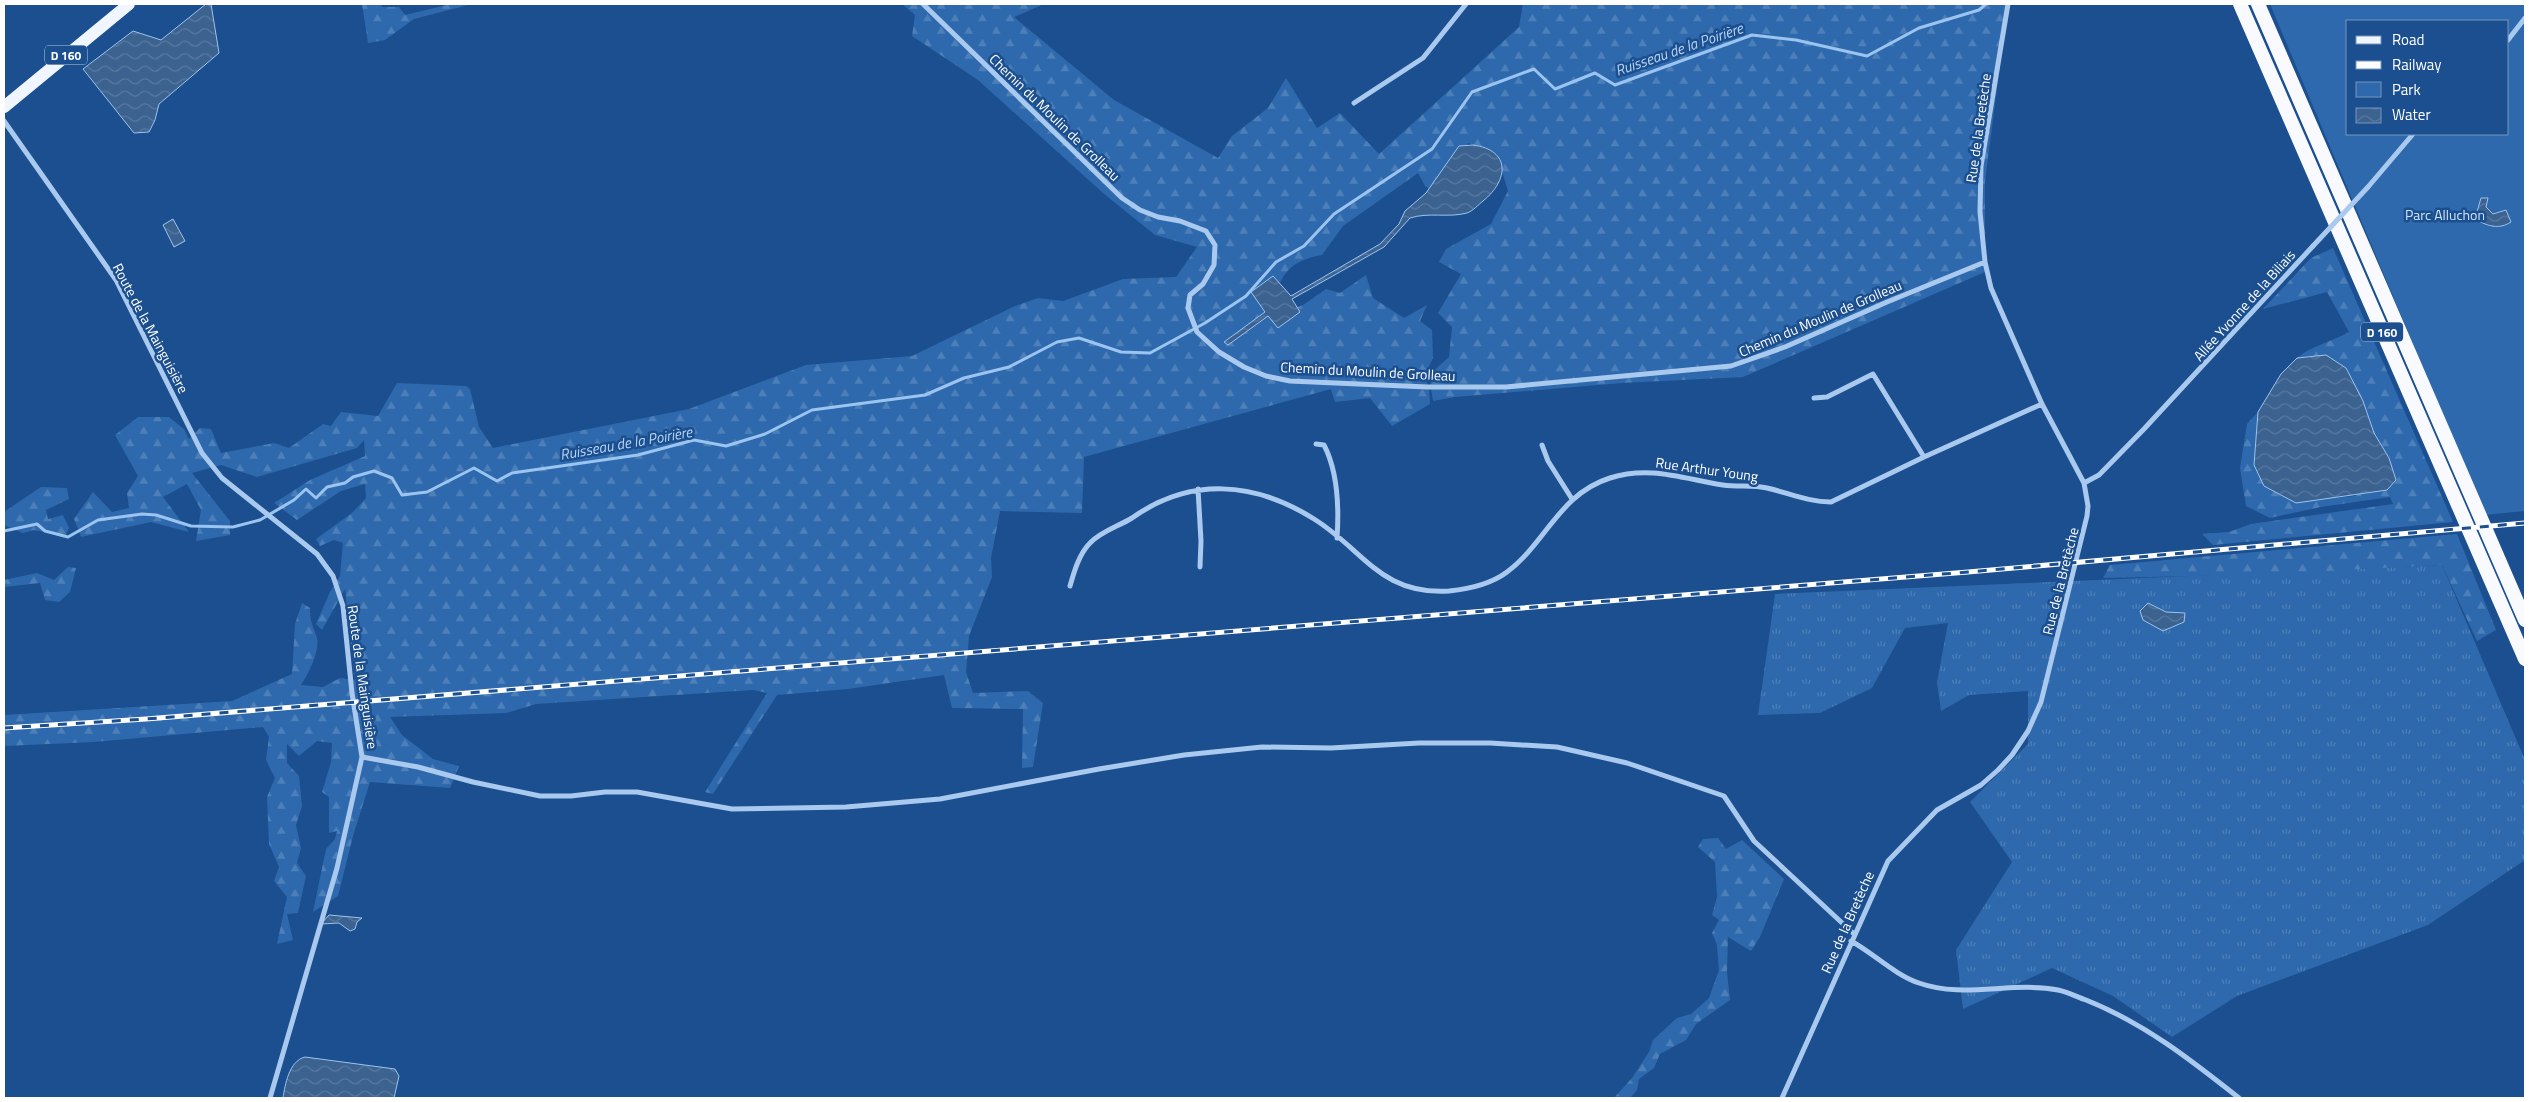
<svg xmlns="http://www.w3.org/2000/svg" width="2529" height="1102" font-family="'Titillium Web',sans-serif">
  <defs>
    <pattern id="grass-tufts" width="24" height="20" patternUnits="userSpaceOnUse" patternTransform="scale(1.25)"><rect width="24" height="20" fill="#2e69ad"/><path d="M3 7l-1-3M5 7V3M7 7l1-3M15 17l-1-3M17 17v-4M19 17l1-3" fill="none" stroke="#4d80b9"/></pattern>
    <pattern id="forest-firs" width="22" height="20" patternUnits="userSpaceOnUse" patternTransform="scale(1.25)"><rect width="22" height="20" fill="#2e69ad"/><path d="M5 1l3.5 6h-7zM16 11l3.5 6h-7z" fill="#4d80b9"/></pattern>
    <pattern id="water-waves" width="16" height="10" patternUnits="userSpaceOnUse" patternTransform="scale(1.25)"><rect width="16" height="10" fill="#3c6290"/><path d="M0 5q4-4 8 0t8 0" fill="none" stroke="#597aa1"/></pattern>
  </defs>
  <rect width="100%" height="100%" fill="#1b4f8f"/>
  <path fill="url(#grass-tufts)" d="M2442 565 2525 760V860L2428 925 2237 996 2172 1037 2113 996 2052 968 1963 1009 1956 950 2012 862 1970 802 2028 744V691L1969 695 1941 711 1937 682 1948 623 1905 628 1872 688 1820 713 1758 715 1775 594Z"/>
  <path fill="url(#forest-firs)" d="M362 4H381L382 7H399L405 15 451 4H472L414 19 385 40 368 43Z
    M902 4H1044L1014 17 1114 100 1218 158 1232 136 1268 108 1286 78 1317 128 1340 113 1379 154 1519 27 1523 4H2008L1985 181V272L1743 377 1622 383 1455 397 1433 401 1429 375 1449 357 1452 327 1438 313 1461 274 1439 262 1446 249 1491 224 1508 191 1497 155 1468 143 1443 176 1435 193 1425 186 1418 173 1343 226 1322 255C1287 262 1283 273 1271 305L1277 314 1303 305 1326 289 1340 293 1366 275 1373 298 1404 318 1427 305 1420 321 1432 330 1433 358 1424 376 1429 387 1430 404 1392 426 1370 398 1335 402 1331 389 1084 457 1082 513 1000 511 991 558 992 577 969 636 966 672 973 693 1028 691 1043 703 1033 767 1022 768 1023 709 952 708 944 675 848 689 777 695 713 794 705 792 767 693 753 690 536 704 506 713 390 717 402 735 433 759 459 766 450 788 370 782 353 836 338 896 313 912 326 849 335 839 337 831 329 833V797L322 792 331 762 332 743 317 741 299 756 287 744V763L299 776 302 806 296 825 301 848 297 863 306 876 298 913 287 914 293 940 277 944 287 897 274 881 279 867 269 844 267 797 275 778 266 760 269 737 263 727 94 742 4 746V715L232 701 292 674 295 624 302 603 310 608C310 623 313 625 317 638 320 651 308 675 301 685L323 687 340 678 355 680 345 589 322 630 316 624 330 592 340 576 343 543 334 540 320 546 316 539 352 513 366 498 365 484 341 491 297 520 274 503 310 480 365 456 364 440 357 448 257 477 221 465 192 473 230 521V535L196 541 201 510 187 484 163 497 189 532 151 522 81 537 74 519 93 492 112 512 129 508 127 493 138 476 115 435 138 417H169L184 429 189 439 200 428 211 429 221 453 274 443 289 448 323 424 331 426 341 412 378 416 397 383 466 386 470 389 479 427 493 448 689 409 806 365 912 356 1015 306 1038 298 1063 301 1123 279 1176 277 1197 247 1155 235 1103 193 978 80 912 36 915 15Z
    M2333 248 2453 522 2213 545 2202 534 2229 532 2251 524 2393 504 2390 497 2321 507 2270 518 2246 506 2240 468 2247 424 2258 412 2254 465 2334 498 2356 496 2389 458 2374 433 2363 401 2326 355 2297 358C2313 345 2331 342 2349 332L2327 292 2263 309 2311 258Z
    M41 487 67 488 69 499 46 510 48 519 63 515 69 528 65 536 34 530 23 533 4 525V512Z
    M2457 534 2496 630 2477 641 2442 565 2241 575 2103 578 2110 565Z
    M68 567 76 568 70 592 59 602 45 600 40 583 4 587V580L37 573 54 580Z
    M1718 838 1726 849 1742 840 1784 879 1760 937 1751 951 1728 937 1727 972 1730 1000 1696 1024 1686 1040 1660 1054 1654 1068 1639 1079 1637 1090 1630 1098H1614L1632 1078 1649 1052 1653 1040 1677 1018 1691 1014 1709 998 1719 970 1717 945 1712 933 1719 920 1712 915 1717 897 1715 862 1698 847 1703 839Z"/>
  <path fill="#2e69ad" fill-rule="evenodd" d="M2270 4H2525V511L2485 515ZM2348 21H2508V134H2348Z"/>
  <path fill="url(#water-waves)" stroke="#9cc4f0" d="M206 4H211L219 53 159 104 155 120 149 132 134 133 83 69 133 31 161 40Z
    M1473 145C1511 150 1509 180 1483 201 1478 205 1473 211 1467 213 1449 218 1428 212 1410 218L1384 247 1292 299 1300 312 1278 328 1268 316 1228 345 1224 342 1265 312 1251 292 1273 276 1291 296 1380 244 1399 224 1405 211 1426 193 1459 146Z
    M2481 198H2488L2486 207 2493 214 2506 210 2511 222C2499 230 2487 226 2475 219Z
    M173 219 185 241 174 247 163 225Z
    M2326 355 2346 368 2363 401 2374 433 2389 458 2396 480 2387 490 2296 503 2264 486 2254 465 2258 412 2281 374 2297 358Z
    M2148 603 2166 612 2185 613 2184 622 2163 631 2143 620 2140 611Z
    M329 915 362 918 357 922 355 929 350 931 339 923 321 924Z
    M305 1057 395 1069 399 1076 394 1098H283C285 1085 289 1061 305 1057Z"/>
  <g fill="none" stroke-linecap="round" stroke-linejoin="round">
    <path stroke="#9cc4f0" stroke-width="3" d="M4 531 37 524 45 531 68 537 98 520 142 514 156 515 191 526 233 527 260 520 294 500 306 489 316 498 327 487 345 483 353 477 374 471 392 478 402 495 427 492 474 468 497 481 512 473 638 455 694 440 726 446 765 434 812 410 925 395 964 378 1009 367 1057 342 1079 338 1121 352 1150 353 1205 323 1246 296 1276 262 1304 246 1334 214 1432 149 1472 92 1534 69 1555 89 1595 73 1615 85 1752 35 1796 40 1867 56 1919 28 1979 10 1986 4"/>
    <path stroke="#a9c9ee" stroke-width="5" d="M923 4 1122 198 1140 210 1158 217 1180 221 1206 231 1215 245 1214 265 1203 284 1190 295 1188 308 1197 332 1219 352 1244 367 1266 376 1290 381 1427 387H1506L1731 366 1785 347 1887 302 1985 262
      M2508 40 2525 18
      M1354 103 1423 58 1466 4
      M4 121 116 280 202 453 222 478 317 554 333 576 343 606 352 693 362 757 337 868 270 1098
      M2368 187 2413 134
      M1814 398 1827 397 1873 374 1924 457
      M1316 444 1324 445C1338 472 1339 509 1337 538
      M1542 445 1548 461 1572 499
      M2084 483 2099 475 2144 429 2313 246
      M1198 489 1201 541 1200 567
      M1070 586C1074 572 1079 554 1090 543 1100 532 1119 526 1132 518 1190 477 1254 481 1314 519 1364 550 1380 595 1449 591 1469 589 1491 584 1507 572 1546 543 1559 494 1610 478 1650 465 1684 479 1723 485 1738 487 1753 485 1767 488 1789 493 1808 502 1831 502L1924 457 2042 404
      M362 757 418 767 473 782 540 796H571L605 792H637L732 809 846 807 940 799 1099 769 1184 755 1262 747 1331 748 1419 743H1490L1557 747 1627 763 1724 796 1754 841 1854 934
      M1851 941C1873 953 1895 975 1919 983 1963 999 2012 981 2058 990 2068 992 2077 997 2086 1000 2144 1023 2191 1060 2239 1098
      M1782 1098 1888 861 1937 810 1981 785 1998 770 2012 755 2028 731 2041 702 2087 516 2088 506 2084 483 2042 404 1991 288 1985 262 1980 212 1981 166 2008 4"/>
    <path stroke="#f0f6ff" stroke-width="12" d="M4 107 129 4"/>
    <path stroke="#f8faff" stroke-width="14" d="M2240 4 2525 659
      M2258 4 2525 620"/>
    <defs>
      <path id="rail" d="M4 728 146 719 1968 572 2525 523"/>
    </defs>
    <use href="#rail" stroke="#fff" stroke-width="5"/>
    <use href="#rail" stroke="#1b4f8f" stroke-width="3" stroke-dasharray="9" stroke-linecap="butt"/>
    <path stroke="#a9c9ee" stroke-width="5" d="M2313 246 2368 187"/>
  </g>
  <g text-anchor="middle" dominant-baseline="central" stroke-width="5" stroke-linejoin="round" paint-order="stroke">
    <g fill="#1b4f8f" stroke="#bbcadd" stroke-width="1">
      <rect x="45" y="45.5" width="42" height="19" rx="4"/>
      <rect x="2361" y="322.5" width="42" height="19" rx="4"/>
    </g>
    <g font-size="12" font-weight="bold" fill="#fff">
      <text x="66" y="55">D 160</text>
      <text x="2382" y="332">D 160</text>
    </g>
    <g font-size="14" fill="#fff" stroke="#1b4f8f">
      <text transform="translate(1055 117) rotate(44)">Chemin du Moulin de Grolleau</text>
      <text transform="translate(1978 128) rotate(-82)">Rue de la Bretèche</text>
      <text transform="translate(2244 305) rotate(-48)">Allée Yvonne de la Biliais</text>
      <text transform="translate(1820 318) rotate(-23)">Chemin du Moulin de Grolleau</text>
      <text transform="translate(151 328) rotate(62)">Route de la Mainguisière</text>
      <text transform="translate(1368 371) rotate(3)">Chemin du Moulin de Grolleau</text>
      <text transform="translate(1707 469) rotate(8)">Rue Arthur Young</text>
      <text transform="translate(2060 581) rotate(-76)">Rue de la Bretèche</text>
      <text transform="translate(363 677) rotate(82)">Route de la Mainguisière</text>
      <text transform="translate(1847 922) rotate(-66)">Rue de la Bretèche</text>
    </g>
    <g font-size="14" fill="#cfe3fa" stroke="#1b4f8f">
      <text x="2445" y="214">Parc Alluchon</text>
    </g>
    <g font-size="15" font-style="italic" fill="#b5d3f5" stroke="#1b4f8f">
      <text transform="translate(1679 49) rotate(-19)">Ruisseau de la Poirière</text>
      <text transform="translate(626 443) rotate(-10)">Ruisseau de la Poirière</text>
    </g>
  </g>
  <rect width="2529" height="1102" fill="none" stroke="#ffffff" stroke-width="10"/>
  <rect x="2346" y="20" width="162" height="115" fill="#1b4f8f" stroke="#7695bc"/>
  <rect x="2356" y="36" width="25" height="8" fill="#f0f6ff" stroke="#7695bc"/>
  <text x="2392" y="45" font-size="15" fill="#ffffff">Road</text>
  <rect x="2356" y="61" width="25" height="8" fill="#ffffff" stroke="#7695bc"/>
  <text x="2392" y="70" font-size="15" fill="#ffffff">Railway</text>
  <rect x="2356" y="82" width="25" height="15" fill="#2e69ad" stroke="#7695bc"/>
  <text x="2392" y="95" font-size="15" fill="#ffffff">Park</text>
  <rect x="2356" y="108" width="25" height="15" fill="url(#water-waves)" stroke="#7695bc"/>
  <text x="2392" y="120" font-size="15" fill="#ffffff">Water</text>
</svg>
